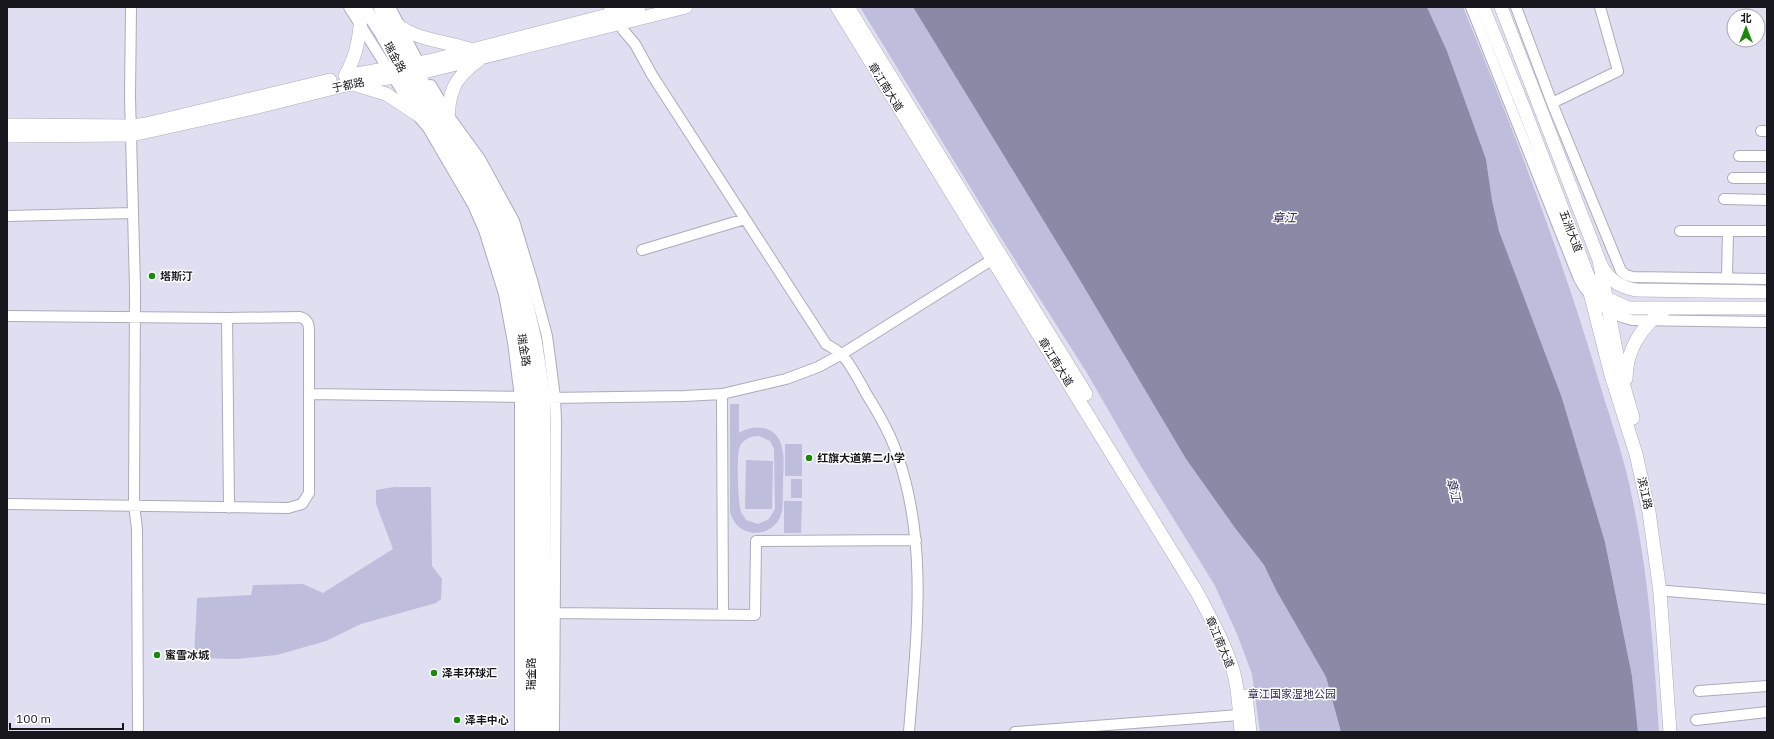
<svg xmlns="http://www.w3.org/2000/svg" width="1774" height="739" font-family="'IBM Plex Sans','Noto Sans SC',sans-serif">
  <rect width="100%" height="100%" fill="#e0dff1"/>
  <path fill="#bebddb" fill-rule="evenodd" d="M860 7H913L1078 277 1186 459 1235 528 1264 565 1276 590 1326 677 1341 732H1260L1252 674 1237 634 1214 584 1137 460 1087 373 1003 241Z
    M1427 7H1463C1514 131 1562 256 1600 385 1612 424 1626 463 1633 502 1649 578 1654 655 1659 732H1638L1632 676 1605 542 1562 398 1499 231 1492 200 1486 159 1447 51Z
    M739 404V433C755 423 778 426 782 448 785 459 783 473 783 484 782 496 785 510 778 521 772 530 760 535 749 532 738 529 732 521 730 511V404ZM759 436 770 441 774 449 775 509 769 519 758 524 746 520 741 512C738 503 736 454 740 446 744 439 751 436 759 436Z
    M785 444H802V476H785Z
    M746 460 773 461 772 509H745Z
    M791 479H802V498H791Z
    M394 487H431L432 566 442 579 441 599 436 603 361 624 326 641 277 655 236 659 194 658 197 598 251 595 253 585 303 584 323 593 393 549 376 504V490Z
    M784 501H802L801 533H784Z"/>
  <path fill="#8b8aa6" d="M913 7H1427L1447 51 1486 159 1492 200 1499 231 1562 398 1605 542 1632 676 1638 732H1341L1326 677 1276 590 1264 565 1235 528 1186 459 1078 277Z"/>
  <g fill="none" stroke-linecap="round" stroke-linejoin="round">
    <defs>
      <path id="minor" d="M131 7 130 97 135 288 134 505 137 529 138 732
        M349 7 417 115 428 128 473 205 484 230 504 294 513 342 520 397V732
        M390 7 421 67
        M609 7 623 30 635 44 652 75 826 344C831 347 837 350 841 354 849 361 861 384 867 395 879 414 890 433 897 454 929 543 916 640 909 732
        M1471 7 1579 279C1591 301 1608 314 1632 320L1767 322
        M1516 7 1552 103 1621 271 1626 275 1633 277 1767 279
        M431 85 451 119 480 159 514 221 532 280 547 336 555 397 556 421 554 732
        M1552 103 1618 71 1600 7
        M1761 131H1767
        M1739 156H1767
        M1733 178H1767
        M1724 199 1767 200
        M7 216 133 213
        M1680 231H1767
        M642 250 745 219
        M1727 278 1728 231
        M7 316 227 318 300 317C310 320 309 327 309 337V493L302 504 288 508 7 504
        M227 318 229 508
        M309 394 527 397
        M722 394 723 614
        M550 398 684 396 722 394 786 379 818 367 842 354 998 256
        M1667 591 1767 599
        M550 613 755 615 756 541 916 540
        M1699 691 1767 686
        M1696 720 1767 712
        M1015 732 1239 715"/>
      <path id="major" d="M364 7 382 34 414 92 459 163 482 203 492 228 512 292 523 340 531 397V732
        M380 7 448 128 468 157 492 196 503 223 523 288 535 340 544 398V732
        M837 7 1198 594C1211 619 1225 644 1233 670 1239 690 1239 712 1241 732
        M848 7 1086 394
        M1483 7 1525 111 1588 276 1595 288 1606 298 1628 308H1767
        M1501 7 1601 265C1609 280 1620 288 1637 290L1767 292
        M388 16C409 41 445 40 472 50
        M357 74 429 61 639 7
        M345 76C358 54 360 32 362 7
        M356 85 386 94 432 124
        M7 125 132 126 146 124 330 80
        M448 126C448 95 452 79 478 61
        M7 136 132 135 245 110 346 85 424 72 686 7
        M1599 260 1621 376 1633 418
        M1587 281 1611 375 1636 454 1649 512 1660 592 1670 732
        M1626 379C1626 349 1643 324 1667 308
        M1246 696 1250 732"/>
    </defs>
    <use href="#minor" stroke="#acabbd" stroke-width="12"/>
    <use href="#major" stroke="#acabbd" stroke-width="14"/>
    <use href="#minor" stroke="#fff" stroke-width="10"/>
    <use href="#major" stroke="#fff" stroke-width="13"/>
  </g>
  <g fill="#1a8a09" stroke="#fff" stroke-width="1.5">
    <circle cx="152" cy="276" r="4"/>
    <circle cx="809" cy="458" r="4"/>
    <circle cx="157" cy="655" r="4"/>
    <circle cx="434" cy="673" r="4"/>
    <circle cx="457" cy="720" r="4"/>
  </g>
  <g text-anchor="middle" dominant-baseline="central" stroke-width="3" stroke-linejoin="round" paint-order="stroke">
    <g font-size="11" fill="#17171d" stroke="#fff">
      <text transform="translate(395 57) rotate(61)">瑞金路</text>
      <text transform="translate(348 85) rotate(-12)">于都路</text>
      <text transform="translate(886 87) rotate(58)">章江南大道</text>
      <text transform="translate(1571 231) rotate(69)">五洲大道</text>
      <text transform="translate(524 350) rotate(81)">瑞金路</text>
      <text transform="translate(1056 362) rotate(58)">章江南大道</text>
      <text transform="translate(1645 493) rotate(77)">滨江路</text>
      <text transform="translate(1220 642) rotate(67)">章江南大道</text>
      <text transform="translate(531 674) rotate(-90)">瑞金路</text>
    </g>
    <g font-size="11" font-weight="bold" fill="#17171d" stroke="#fff" text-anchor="start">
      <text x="160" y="276">塔斯汀</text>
      <text x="817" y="458">红旗大道第二小学</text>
      <text x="165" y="655">蜜雪冰城</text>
      <text x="442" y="673">泽丰环球汇</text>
      <text x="465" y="720">泽丰中心</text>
    </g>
    <g font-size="11" fill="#2f2952" stroke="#fff">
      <text x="1292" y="694">章江国家湿地公园</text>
    </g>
    <g font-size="12" font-style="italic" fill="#2e2851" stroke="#fff">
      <text x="1284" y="217">章江</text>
      <text transform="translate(1454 490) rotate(76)">章江</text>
    </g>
  </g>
  <rect width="1774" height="739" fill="none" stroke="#17171d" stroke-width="16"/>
  <g transform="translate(1746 28)"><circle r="19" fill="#ffffff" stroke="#a2a2a5"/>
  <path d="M0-3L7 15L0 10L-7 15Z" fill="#1a8a09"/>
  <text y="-6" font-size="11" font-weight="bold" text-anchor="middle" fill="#17171d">北</text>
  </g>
  <path d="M10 723v6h113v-6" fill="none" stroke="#17171d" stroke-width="2"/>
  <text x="16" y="723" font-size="12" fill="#17171d" stroke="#ffffff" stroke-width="3" paint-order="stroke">100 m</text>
</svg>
